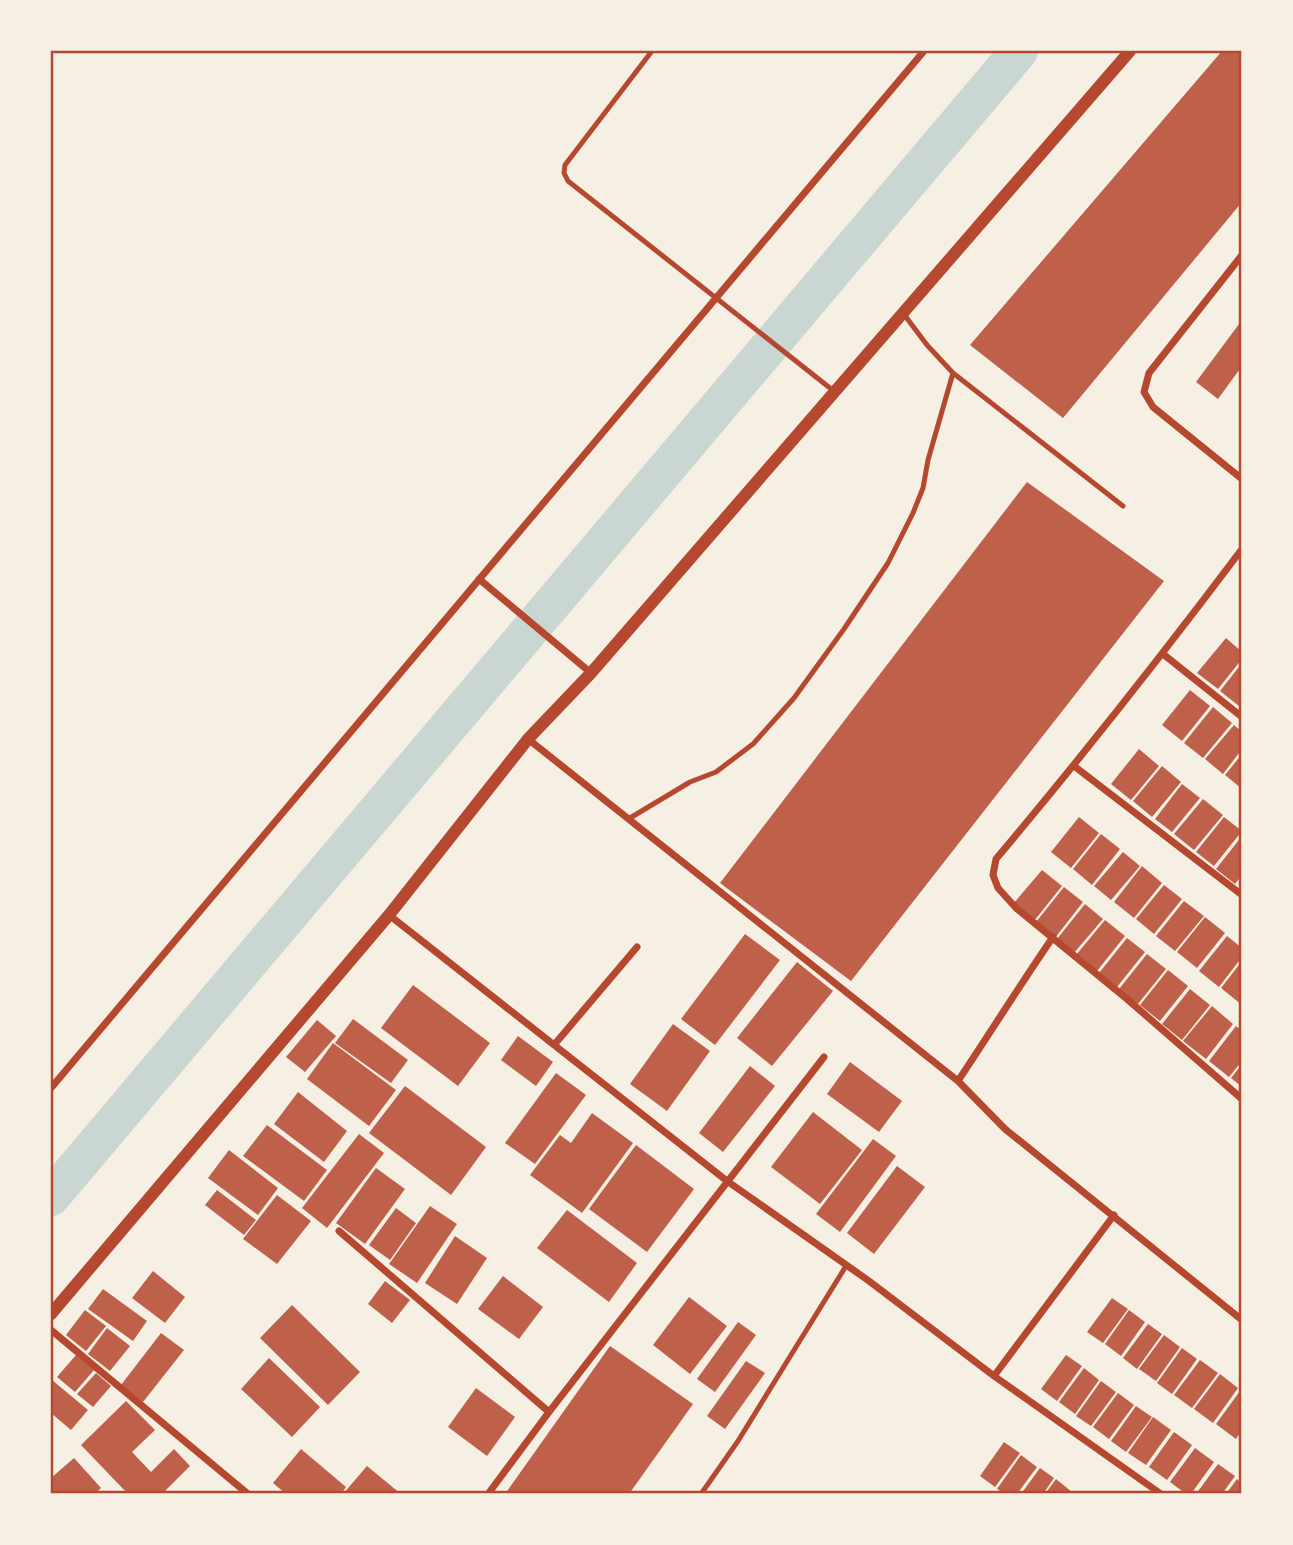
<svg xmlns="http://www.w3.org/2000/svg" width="1293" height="1545" font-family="'Space Grotesk',sans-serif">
  <rect width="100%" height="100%" fill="#f6efe4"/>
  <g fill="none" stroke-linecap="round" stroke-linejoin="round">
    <path stroke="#c9d6d2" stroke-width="38" d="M51 1197 1019 51"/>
  </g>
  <path fill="#bf614a" d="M1222 51H1242V202L1063 418 970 345Z
    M1242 320V366L1218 399 1196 382Z
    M1027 482 1164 581 851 981 720 883Z
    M1226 638 1242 652V659L1218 689 1197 673Z
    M1242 663V702L1239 706 1220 691Z
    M1190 690 1210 706 1182 741 1162 725Z
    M1213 707 1232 723 1203 758 1184 743Z
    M1234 725 1242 732V749L1223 774 1205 759Z
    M1139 749 1159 766 1131 800 1111 784Z
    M1242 754V789L1225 775Z
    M1162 766 1181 782 1152 817 1133 801Z
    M1182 784 1200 798 1172 832 1155 819Z
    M1203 799 1223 815 1194 850 1174 834Z
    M1079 817 1099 833 1071 868 1051 852Z
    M1224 817 1242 831 1214 866 1196 852Z
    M1101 834 1120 849 1092 885 1073 869Z
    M1242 836V875L1235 884 1216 869Z
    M1123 852 1140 866 1111 900 1094 886Z
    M1142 866 1162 883 1134 918 1114 902Z
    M1042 870 1062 886 1034 921 1013 904Z
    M1164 885 1182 899 1154 934 1136 919Z
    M1064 887 1083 902 1055 938 1036 922Z
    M1184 901 1204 916 1175 951 1156 936Z
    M1085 904 1103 919 1074 953 1057 939Z
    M1205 917 1225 933 1197 968 1177 952Z
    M1105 920 1125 936 1097 971 1076 955Z
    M745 934 780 960 715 1045 681 1019Z
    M1227 936 1242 948V957L1219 987 1199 971Z
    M1127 938 1145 952 1117 987 1099 973Z
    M1147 954 1166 969 1138 1004 1119 989Z
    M1242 961V1005L1221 988Z
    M797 962 833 991 772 1066 737 1038Z
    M1168 970 1188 986 1160 1021 1140 1005Z
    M413 985 490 1043 458 1086 381 1028Z
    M1190 989 1210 1005 1182 1040 1162 1024Z
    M1212 1006 1233 1024 1206 1059 1183 1041Z
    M353 1019 408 1060 391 1083 335 1043Z
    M317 1020 336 1036 305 1072 286 1057Z
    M673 1024 710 1051 667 1111 630 1084Z
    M1236 1026 1242 1031V1061L1229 1077 1209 1061Z
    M518 1036 553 1062 536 1086 501 1060Z
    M333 1043 396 1090 369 1126 307 1079Z
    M850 1062 902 1101 879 1132 827 1094Z
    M1242 1064V1087L1231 1078Z
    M750 1066 775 1086 723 1152 699 1133Z
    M556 1073 586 1095 535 1164 505 1143Z
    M405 1086 486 1147 451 1195 369 1133Z
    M298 1092 347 1131 324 1162 274 1124Z
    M813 1112 862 1150 820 1204 771 1167Z
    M592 1113 633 1143 582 1213 530 1175 560 1135 571 1143Z
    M267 1125 327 1170 304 1201 243 1156Z
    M359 1134 384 1153 327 1228 302 1208Z
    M873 1139 896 1156 840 1232 816 1214Z
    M636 1145 694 1189 647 1252 589 1209Z
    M229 1150 278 1188 258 1215 208 1178Z
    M897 1166 925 1187 874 1254 847 1233Z
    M376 1168 405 1189 365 1244 336 1223Z
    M217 1190 256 1220 244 1235 205 1205Z
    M277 1195 311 1221 277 1264 243 1239Z
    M430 1206 457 1224 417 1283 389 1264Z
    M396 1208 416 1223 390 1260 369 1245Z
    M567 1210 637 1263 609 1302 537 1248Z
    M455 1236 487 1258 457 1304 425 1283Z
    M153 1271 185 1297 165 1323 132 1298Z
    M503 1276 543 1307 519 1339 478 1309Z
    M385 1281 410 1300 392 1323 368 1304Z
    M103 1289 147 1321 133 1341 88 1309Z
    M689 1297 727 1326 690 1374 653 1345Z
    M1112 1298 1128 1309 1103 1343 1087 1332Z
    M292 1305 360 1372 328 1405 260 1338Z
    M85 1310 106 1326 86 1351 66 1335Z
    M1129 1310 1145 1322 1121 1356 1105 1344Z
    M738 1322 756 1335 715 1392 697 1379Z
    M1148 1324 1162 1334 1137 1369 1123 1358Z
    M107 1328 130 1346 110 1371 88 1354Z
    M161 1333 184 1350 143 1402 121 1385Z
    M1164 1335 1180 1347 1156 1381 1139 1369Z
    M610 1346 693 1404 629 1494H505Z
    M1182 1348 1197 1359 1172 1394 1157 1383Z
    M76 1355 94 1370 75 1392 57 1377Z
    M1066 1355 1082 1366 1057 1401 1041 1389Z
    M269 1358 320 1407 292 1437 241 1389Z
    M1200 1360 1218 1373 1192 1408 1174 1395Z
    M746 1361 765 1373 725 1429 707 1416Z
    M1084 1368 1099 1380 1075 1414 1059 1402Z
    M96 1373 111 1386 93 1407 77 1394Z
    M1220 1374 1238 1388 1213 1423 1194 1409Z
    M52 1380 88 1410 71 1430 51 1413Z
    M1101 1381 1116 1392 1091 1426 1076 1416Z
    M476 1388 515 1417 487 1456 448 1427Z
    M1240 1391 1242 1392V1430L1236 1439 1216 1424Z
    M1118 1393 1134 1405 1109 1439 1093 1427Z
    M126 1401 155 1430 132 1452 151 1472 174 1449 190 1466 162 1494H128L81 1445Z
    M1136 1406 1152 1417 1126 1452 1111 1441Z
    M1153 1417 1171 1430 1146 1465 1128 1453Z
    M1174 1432 1192 1445 1167 1480 1149 1467Z
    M1004 1442 1020 1453 995 1487 980 1476Z
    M1195 1448 1214 1462 1191 1494H1186L1170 1482Z
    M301 1449 346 1487 341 1494H286L273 1483Z
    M1021 1455 1037 1467 1017 1494H1005L997 1489Z
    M74 1458 101 1488 95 1494H51V1478Z
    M1218 1464 1235 1476 1222 1494H1196Z
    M367 1466 401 1494H343Z
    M1040 1468 1054 1478 1043 1494H1021Z
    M1056 1479 1072 1492 1070 1494H1045Z
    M1237 1479 1242 1484V1494H1226Z"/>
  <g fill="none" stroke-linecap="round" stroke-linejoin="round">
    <path stroke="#b5482f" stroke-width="5" d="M652 51 565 165 564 173 568 181 835 392
      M953 373 1123 506
      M630 818 690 782 716 772 753 744 794 698 844 629 888 563 913 513 923 488 928 460 953 373 927 345 903 313
      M701 1494 738 1441 846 1266"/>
    <path stroke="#b5482f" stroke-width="7" d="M1242 255 1149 373 1144 392 1153 407 1242 479
      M1242 549C1163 654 1081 758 996 859L993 875 998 888 1016 908 1127 999 1242 1099
      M479 579 591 673
      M1163 654 1242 717
      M528 739 958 1081
      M1074 766 1242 895
      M389 915 727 1181 869 1281 994 1376 1161 1494
      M1053 937C1020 985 990 1033 958 1081L1005 1129 1242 1320
      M554 1045 637 947
      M51 1088 924 51
      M339 1231 549 1412
      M51 1330 248 1494
      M994 1376 1114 1215
      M488 1494 549 1412 824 1057"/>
    <path stroke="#b5482f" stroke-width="12" d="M51 1314 389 915 528 739 591 673 1130 51"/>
  </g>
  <rect width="1293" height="1545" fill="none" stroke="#f6efe4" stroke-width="105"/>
  <rect x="52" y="52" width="1188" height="1440" fill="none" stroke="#b5482f" stroke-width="2.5"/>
</svg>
